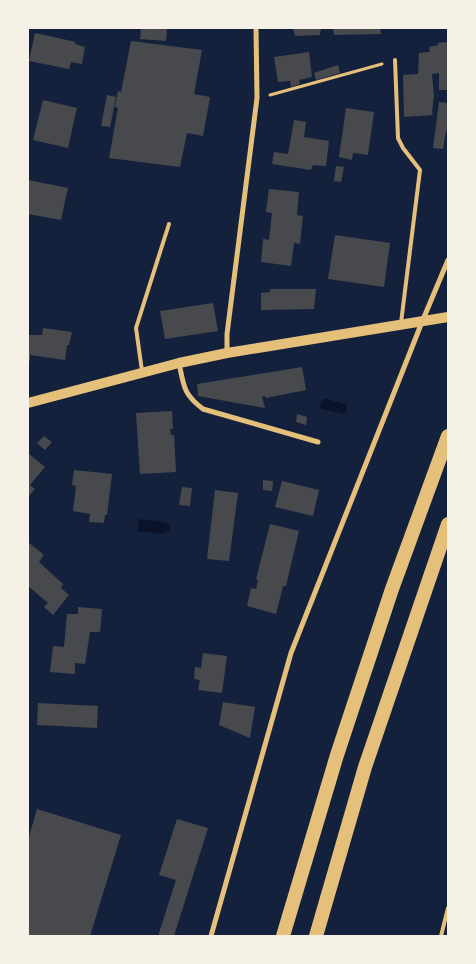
<svg xmlns="http://www.w3.org/2000/svg" width="476" height="964" font-family="'Open Sans',sans-serif">
  <rect width="100%" height="100%" fill="#14213d"/>
  <path fill="#0b132b" d="M324 398 347 405 345 414 321 409 320 405Z
    M139 519 165 522 169 524 170 530 161 534 138 531Z"/>
  <path fill="#48494c" d="M141 28H167L166 41 140 39Z
    M293 28H321L320 35 295 36Z
    M333 28H380L381 34 334 35Z
    M35 33 76 42 75 44 85 47 82 64 71 62 69 69 29 61Z
    M131 41 202 50 194 94 210 97 203 136 187 133 180 167 109 158 118 108 115 107 118 91 121 92Z
    M448 42V90H439V73L432 74 434 96 432 112 433 115 404 117 403 75 418 74 419 53 430 52 429 47 438 45V43Z
    M309 52 312 77 299 80 300 84 291 87 290 81 278 82 274 57Z
    M338 65 340 73 316 80 314 73Z
    M107 95 116 97 110 127 101 126Z
    M43 100 77 108 68 148 33 140Z
    M439 102 448 103V131H446L443 149 433 148Z
    M346 108 374 112 368 155 353 153 352 160 339 157Z
    M294 120 306 122 304 137 329 141 326 166 313 165 311 170 272 164 274 152 288 154Z
    M336 166 344 167 341 182 334 181Z
    M28 180 68 188 61 220 28 214Z
    M269 189 299 192 297 215 303 216 300 244 294 243 291 266 261 262 263 239 269 240 272 213 266 212Z
    M335 235 390 243 384 287 328 279Z
    M270 289H316L314 309 261 310V293L270 292Z
    M213 303 218 331 165 339 160 311Z
    M43 328 72 332 69 345H67L65 360 30 355V361H28V335H42Z
    M302 367 306 390 266 398 265 396 262 397 265 408 198 396 197 384Z
    M172 411 173 429H170L171 435H174L176 472 140 474 136 413Z
    M297 414 307 417 306 425 296 422Z
    M44 436 52 442 45 450 37 443Z
    M28 453 45 467 30 485 35 489 28 497Z
    M74 470 112 474 107 515H105L104 523 89 522 90 514 73 511 76 486 72 485Z
    M263 480 273 481 272 491 263 490Z
    M282 481 319 490 313 516 275 507Z
    M182 487 192 488 190 506 179 505Z
    M215 490 238 493 229 561 207 559Z
    M270 524 299 531 286 586H283L276 614 247 606 251 588 256 589 258 580 256 579Z
    M28 542 44 555 39 562 63 584 61 588 69 595 53 615 44 607 48 603 28 586Z
    M78 607 102 609 100 632H90L85 664 75 663V674L50 672 53 646 64 647 67 614H78Z
    M203 653 227 656 222 693 198 690 200 680 194 679 195 667 201 668Z
    M223 702 255 707 250 738 219 725Z
    M38 703 98 706 97 728 37 725Z
    M37 809 121 835 90 936H28V840Z
    M177 819 208 828 174 936H158L176 880 159 875Z"/>
  <g fill="none" stroke-linecap="round" stroke-linejoin="round">
    <path stroke="#e5c07b" stroke-width="3" d="M270 95 382 64"/>
    <path stroke="#e5c07b" stroke-width="4" d="M395 60 398 138 403 148 420 170 401 323
      M142 371 136 328 169 224
      M441 936 448 908"/>
    <path stroke="#e5c07b" stroke-width="5" d="M227 353V334L257 98 256 28
      M179 363C184 386 183 394 203 409L318 442
      M211 936 291 653 422 322 448 260"/>
    <path stroke="#e5c07b" stroke-width="10" d="M28 403 179 363 227 353 448 317"/>
    <path stroke="#e5c07b" stroke-width="14" d="M283 936 337 755 392 589 448 436
      M316 936 365 767 448 524"/>
  </g>
  <rect width="476" height="964" fill="none" stroke="#f6f1e7" stroke-width="58"/>
</svg>
